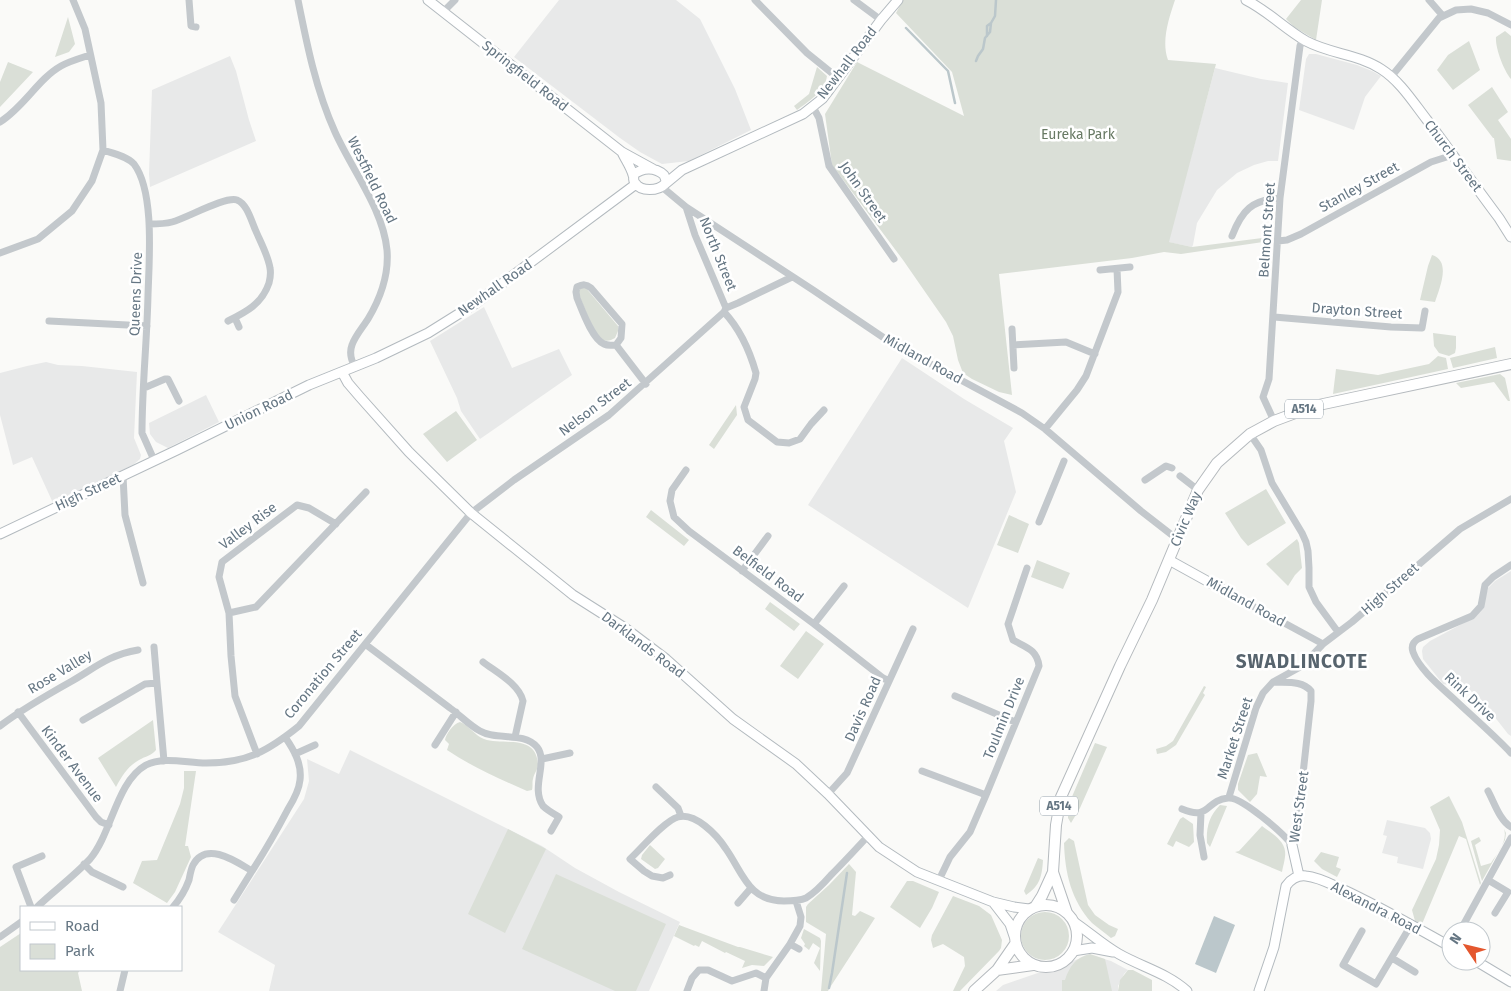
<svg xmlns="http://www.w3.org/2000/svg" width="1511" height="991" font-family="'Fira Sans',sans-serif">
  <rect width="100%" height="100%" fill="#fafaf8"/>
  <path fill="#e8e9e9" d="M559 0H676L700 19 735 89 751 130 689 161 662 164 640 152 620 138 514 57Z
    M1309 54H1316L1357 65 1372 71 1381 76 1365 97 1354 130 1299 110 1306 59Z
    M230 56 236 71 249 120 256 141 150 187 149 174 152 90Z
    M1215 68 1261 79 1288 83 1278 161H1268L1254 165 1237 173 1217 190 1197 223 1193 245 1192 247 1168 242Z
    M484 307 512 368 559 349 572 375 480 439 461 411 457 398 430 341Z
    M902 358 964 399 1013 428 1004 441 1016 492 968 608 808 505Z
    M46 362 58 365 82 366 137 372 134 438 141 455 140 459 133 465 111 476 53 503 32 457 13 465 0 415V373L27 366Z
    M206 395 219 422 168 448 156 442 150 434 149 423Z
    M1511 571V736L1508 734 1476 693 1454 686 1443 684 1423 659 1422 651 1423 647 1430 641 1475 617 1483 607 1488 588 1495 581Z
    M350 750 542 846 575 868 619 892 680 922 649 991H269L275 965 218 932 304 799 309 781 307 759 339 774Z
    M1387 820 1425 828 1430 833 1431 839 1423 869 1397 863 1398 857 1382 853 1387 836 1383 835Z
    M1090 955 1111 961 1128 970 1124 974 1118 986V991H996L1003 985Z"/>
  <path fill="#dadfd7" d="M903 0H1175C1169 18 1161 41 1168 60L1216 64 1169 242 1192 247 1270 237V241L1181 254 1164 252 1132 258 999 274 1012 395 999 392 972 379 963 373 958 360 953 336 946 322 903 260 832 165 825 114 857 62 964 116 952 72 896 13Z
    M1301 0H1322L1316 40 1294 27 1286 19Z
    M68 17 75 44 69 52 55 57Z
    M1505 31 1511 36V79C1504 71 1495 48 1496 37Z
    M1469 41 1480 70 1453 90 1437 70 1448 55Z
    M8 62 33 72 0 107V82Z
    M817 67 827 76C825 91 808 102 797 110L794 106 809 94Z
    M1492 87 1508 112 1498 120 1511 139V161L1497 159 1494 138H1493L1468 105Z
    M1432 255C1452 261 1439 289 1435 302L1420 300 1428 266Z
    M581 288H586L618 326V331L615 338C611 340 608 342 603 340 594 335 584 306 579 295V290Z
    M1433 333 1456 336V348L1455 353 1449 356 1439 353 1434 346Z
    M1495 347 1497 358 1453 368 1450 358Z
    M1438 356 1446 358 1448 369 1333 394 1336 369 1378 375 1429 364Z
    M1500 374 1505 378 1510 401H1508L1494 382 1461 388 1456 383Z
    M736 405 737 415 714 449 709 445Z
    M456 411 477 440 447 462 423 434Z
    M1266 489 1286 523 1248 546 1241 538 1225 513Z
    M651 510 689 540 684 546 646 517Z
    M1009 515 1029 524 1018 553 997 545Z
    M1297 539 1299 543 1302 568 1295 575 1288 586 1266 564Z
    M1037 560 1070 573 1063 589 1031 577Z
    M770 602 800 624 794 631 765 609Z
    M806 631 824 644 798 679 780 666Z
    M1204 686 1206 687 1203 693 1205 695 1176 745 1166 752 1157 754 1156 749 1166 746 1173 741Z
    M153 720 156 750C151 756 146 756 139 760 128 766 122 776 116 787L98 758Z
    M460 722C469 725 475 736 484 739 502 746 536 733 538 764 538 770 534 773 533 779 532 782 533 787 532 790L527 791C500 779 472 767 447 750L449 744 445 740C446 734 453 724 460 722Z
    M1095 743 1107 747 1080 808 1071 823 1068 818V806Z
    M1257 753 1267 777 1260 776 1257 794 1250 802 1238 790V784L1248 755Z
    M184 771H196L185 846H188L191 857 175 892 167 903 133 883 142 861 157 860 180 804 184 788Z
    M1449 796 1462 822 1481 883 1480 885 1466 839 1459 836 1422 924 1415 921 1412 910 1436 859 1439 845 1440 830 1430 807Z
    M1220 805 1227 806 1210 847 1207 843C1206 828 1209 816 1220 805Z
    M1183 817 1193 824 1194 842 1189 847 1176 841 1173 847 1167 844 1180 819Z
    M1262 826C1270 832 1284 840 1285 851 1286 857 1283 866 1282 872L1235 852 1239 851Z
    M508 829 546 849 505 933 468 914Z
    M1504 829 1506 833 1505 840 1482 881 1471 841 1479 837 1481 841 1475 845 1481 866 1491 863C1497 854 1508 841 1504 829Z
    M1069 838 1074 841 1088 905 1095 915 1109 925 1118 929 1115 936 1111 938C1105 933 1098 928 1092 923 1071 900 1065 873 1064 843Z
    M650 845 665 859 658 868 655 869 641 859 642 855Z
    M1321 852 1339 857 1336 867 1341 869 1337 877 1322 869 1314 861Z
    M1038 858 1043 860C1042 876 1040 886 1026 895L1024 891Z
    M849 864 856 872 852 915 855 916 860 911 875 918 829 989 828 991H821L826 934 806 922V907L808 904 829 885Z
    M556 874 666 924 636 991H615L522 949Z
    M907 881H913L939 892 932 908 920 928 890 907Z
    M953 896 979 906 991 915 1002 940 1001 948 999 951 960 991H953L965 966 964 957 943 944 933 948 931 940 932 935Z
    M1021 936a24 24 0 1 1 48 0a24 24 0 1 1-48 0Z
    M679 925 738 947H740L773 957 764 966 752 965 742 968 745 961 726 952 725 953 702 941 699 947 695 945 694 946 674 936Z
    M804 929 820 938 821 941 820 971 814 963 820 948 813 943 809 950 804 946 805 944 801 938Z
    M21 933V970H80L78 973 82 991H0V947Z
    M1090 954 1105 959 1112 991H1062V980H1065C1069 967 1076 957 1090 954Z
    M1128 970H1133L1152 980V991H1118L1120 980Z"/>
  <path fill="#bbc7cb" d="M1214 916 1235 925 1216 973 1195 964Z"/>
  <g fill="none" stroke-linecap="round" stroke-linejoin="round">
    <path stroke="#bbc7cb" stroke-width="2.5" d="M906 28 948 71 955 103
      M987 36V26L991 23
      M976 61 978 56 983 49 985 38 990 32 991 23 995 16 996 0
      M829 988 832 973 847 873"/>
    <defs>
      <path id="secondary" d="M428 0 622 152 653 169
        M1246 0C1268 11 1285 29 1306 41 1330 54 1358 54 1381 69 1400 81 1413 102 1427 120 1451 152 1475 186 1499 218L1511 237
        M622 152C625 159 631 167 633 175 635 180 632 178 635 183 641 192 658 191 665 184L666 180 664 175C655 167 643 167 633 175
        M665 184 682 170 803 114 822 99 829 90 881 20 898 0
        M342 372 348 383 360 397 409 452 471 513 573 595 625 628 666 659 733 719 796 764 828 794 879 847 917 872 993 902 1014 907 1029 909
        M0 534 177 450 309 385 376 358 428 333 476 303 636 184
        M1169 560 1225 591
        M1292 845 1299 876
        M993 902 1010 924 1014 936
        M1074 922C1089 932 1103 945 1119 954 1142 967 1167 973 1187 991
        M1073 951 1092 948 1113 952
        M1476 961 1511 982
        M1259 991 1274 947 1286 886C1291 879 1297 875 1306 876 1318 877 1331 884 1342 889 1379 906 1415 927 1451 947"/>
      <path id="primary" d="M1053 872 1067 913
        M1015 936a31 31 0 1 1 62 0a31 31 0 1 1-62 0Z
        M1035 907 1042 896 1053 872 1056 825 1061 797 1120 666 1152 600 1198 490 1217 463 1250 434 1274 421 1314 406 1511 364
        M997 970 1033 965
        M974 991 997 970 1015 944"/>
    </defs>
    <use href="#secondary" stroke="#b3babf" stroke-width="11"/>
    <use href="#primary" stroke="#b5babe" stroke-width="12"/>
    <path stroke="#c3c8cc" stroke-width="7" d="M189 0 191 26 196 27
      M298 0C307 45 316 90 335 132 352 170 383 209 387 250 389 274 380 299 368 319 363 327 355 336 352 345 349 353 351 360 355 367
      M755 0 807 53 838 78
      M854 0 881 20
      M1429 0 1443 16
      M443 12 455 0
      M1391 77 1439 18 1456 10 1471 9 1488 13 1511 25
      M813 107 819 118 829 166 894 259
      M0 122C24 107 38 79 61 66 70 61 81 58 90 55
      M103 150C112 153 127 156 134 164 155 192 149 261 148 295 147 341 142 387 142 433L154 460
      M662 187 686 207 813 290 890 342 1022 413 1045 429 1141 511 1177 539
      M149 224C157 224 165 224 172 222 187 218 225 196 237 200 247 204 251 220 255 229 260 241 268 255 270 268 271 273 270 279 269 283 262 304 246 312 228 321
      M1232 236C1242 210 1252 200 1280 198
      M1278 241 1287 240 1301 234 1431 162 1453 155
      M0 253 38 239 72 211 92 181 103 150 101 103 85 29 73 0
      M1100 270 1130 267
      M726 308 738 303 792 277
      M724 312C740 329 750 352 756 373L755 379 744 407 748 420 777 442 789 443 800 439 811 424 824 410
      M1274 317 1391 327 1422 328 1425 311
      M235 318 239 327
      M49 321 147 326
      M1012 329 1014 368
      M616 345 621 338 622 324 591 288C586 284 583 284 577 287L576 292 577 298C582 310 592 339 604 344 608 346 611 345 616 345L646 384
      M1013 345 1066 342 1095 354
      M144 388 165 379H168L179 401
      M1274 421 1263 397 1269 379 1280 198 1300 46 1303 39
      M1045 429 1077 390 1086 376 1118 292 1117 269
      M1250 434 1261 450 1272 483 1302 533 1306 542 1308 551 1309 568V587L1316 602 1338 632
      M686 470 672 490 670 501 674 517 689 531 814 624 883 678 889 681
      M123 476 125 515 143 583
      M1180 476 1198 490
      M1145 480 1166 466 1172 468
      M1039 522 1064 461
      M1511 565 1493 577 1485 585 1481 606 1472 616 1418 639C1413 642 1411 646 1413 652 1419 669 1441 687 1454 699 1473 717 1493 734 1511 753
      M742 571 768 536
      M1225 591 1323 644
      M229 613 256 607 366 492
      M814 624 844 586
      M365 644C393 665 422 687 450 708 460 715 469 725 480 731 497 741 523 731 537 747 549 762 530 787 543 806 547 810 554 814 559 817L551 831
      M154 647 157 683
      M483 662C496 672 519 684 523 701L515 737
      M1273 682 1302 666 1323 644 1352 622 1460 529 1511 499
      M955 696 1015 722
      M18 712 96 817 101 822 109 825
      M83 720 145 684 157 683 164 761
      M0 726C22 709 47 695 72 681 96 667 109 655 138 650
      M435 745 456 712
      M257 754 235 696 231 656 229 613 219 577 222 562 297 505 309 508 336 524
      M295 754 315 745
      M542 759 570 753
      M922 771 986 795
      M656 787 678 808 681 816
      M1488 791C1494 802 1500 821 1511 827
      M828 794 847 773 913 629
      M1229 797 1256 708 1263 693 1273 682C1286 683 1302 680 1311 691V701L1301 792 1292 845
      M1182 809C1211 821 1205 800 1228 798 1241 796 1284 834 1292 845
      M1201 813 1200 835 1204 857
      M84 864 92 872 123 887
      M670 875 663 878 652 876 644 871 630 859C641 849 664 821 678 817 695 812 717 835 726 849 743 873 748 901 784 901 792 901 799 901 806 898 816 892 824 883 831 875 844 862 856 849 868 836
      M939 880 950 857 970 832 986 795 1039 666C1037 649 1025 647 1013 640L1008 624 1027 568
      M1488 880 1508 892 1495 913
      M234 900 252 871
      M738 903 751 888
      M31 907 16 867 42 856
      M37 907C54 891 74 876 90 859 112 833 116 782 146 765 163 756 187 763 206 763 247 763 268 751 299 726L471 513 514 480 609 415 724 312 726 308 695 235 686 207
      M173 907C180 899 185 891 189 880 190 875 191 869 193 865 206 840 237 862 252 871 265 851 277 830 288 809 293 801 299 790 300 780 302 764 294 750 285 737
      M1362 931 1343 965 1376 984 1411 925
      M1460 931 1511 838
      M0 937 21 922
      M790 944 799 949
      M1392 958 1415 972
      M120 991 125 970
      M687 991 692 978 699 970H708L732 981 756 973 766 978
      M764 991 766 978 790 944 800 926 801 917 796 901"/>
    <use href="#secondary" stroke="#fff" stroke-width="9"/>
    <use href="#primary" stroke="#fff" stroke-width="10"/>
  </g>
  <g text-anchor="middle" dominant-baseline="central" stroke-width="5" stroke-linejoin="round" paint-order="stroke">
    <g fill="#fff" stroke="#939fa8" stroke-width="1">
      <rect x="1285" y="399.5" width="38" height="19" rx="4"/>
      <rect x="1040" y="796.5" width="38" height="19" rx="4"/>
    </g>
    <g font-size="12" font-weight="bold" fill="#657683">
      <text x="1304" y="409">A514</text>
      <text x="1059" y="806">A514</text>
    </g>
    <g font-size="14" fill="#657683" stroke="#fff">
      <text transform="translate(847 63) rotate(-52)">Newhall Road</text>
      <text transform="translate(525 76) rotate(38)">Springfield Road</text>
      <text transform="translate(1453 156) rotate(53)">Church Street</text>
      <text transform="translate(372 180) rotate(64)">Westfield Road</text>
      <text transform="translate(1359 187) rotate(-29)">Stanley Street</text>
      <text transform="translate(863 192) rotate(55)">John Street</text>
      <text transform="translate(1267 230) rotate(-86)">Belmont Street</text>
      <text transform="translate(718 254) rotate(68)">North Street</text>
      <text transform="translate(495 288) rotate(-35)">Newhall Road</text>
      <text transform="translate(136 294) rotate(-88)">Queens Drive</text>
      <text transform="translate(1357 311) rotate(4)">Drayton Street</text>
      <text transform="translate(923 359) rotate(29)">Midland Road</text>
      <text transform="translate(595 407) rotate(-37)">Nelson Street</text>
      <text transform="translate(259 410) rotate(-26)">Union Road</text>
      <text transform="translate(88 492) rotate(-25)">High Street</text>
      <text transform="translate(1186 519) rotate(-67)">Civic Way</text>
      <text transform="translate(248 526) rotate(-37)">Valley Rise</text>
      <text transform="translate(768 574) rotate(37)">Belfield Road</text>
      <text transform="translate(1390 589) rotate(-41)">High Street</text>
      <text transform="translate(1246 602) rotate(29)">Midland Road</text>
      <text transform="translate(643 645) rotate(37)">Darklands Road</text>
      <text transform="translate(60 672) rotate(-31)">Rose Valley</text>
      <text transform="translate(323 674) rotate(-50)">Coronation Street</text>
      <text transform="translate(1470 697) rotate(43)">Rink Drive</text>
      <text transform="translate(863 709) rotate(-66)">Davis Road</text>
      <text transform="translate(1004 718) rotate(-68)">Toulmin Drive</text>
      <text transform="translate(1235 738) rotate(-72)">Market Street</text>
      <text transform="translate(72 764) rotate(53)">Kinder Avenue</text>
      <text transform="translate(1299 807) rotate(-82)">West Street</text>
      <text transform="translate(1376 908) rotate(27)">Alexandra Road</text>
    </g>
    <g font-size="14" fill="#687a64" stroke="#fff">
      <text x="1078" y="134">Eureka Park</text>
    </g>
    <g font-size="19" font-weight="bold" letter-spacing="1" fill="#57646e" stroke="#fff">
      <text x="1302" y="661">SWADLINCOTE</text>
    </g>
  </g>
  <rect x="20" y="906" width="162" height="65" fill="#ffffff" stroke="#c1c8cd"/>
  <rect x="30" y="922" width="25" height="8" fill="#ffffff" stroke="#c1c8cd"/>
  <text x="65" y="931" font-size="15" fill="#657683">Road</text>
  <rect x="30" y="944" width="25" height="15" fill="#dadfd7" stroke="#c1c8cd"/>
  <text x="65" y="956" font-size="15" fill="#657683">Park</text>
  <g transform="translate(1466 946) rotate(305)"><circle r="24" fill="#ffffff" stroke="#c1c8cd"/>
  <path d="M0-4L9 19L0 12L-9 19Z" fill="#e4572e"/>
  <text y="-8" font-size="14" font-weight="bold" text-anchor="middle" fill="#657683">N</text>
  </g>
</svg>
